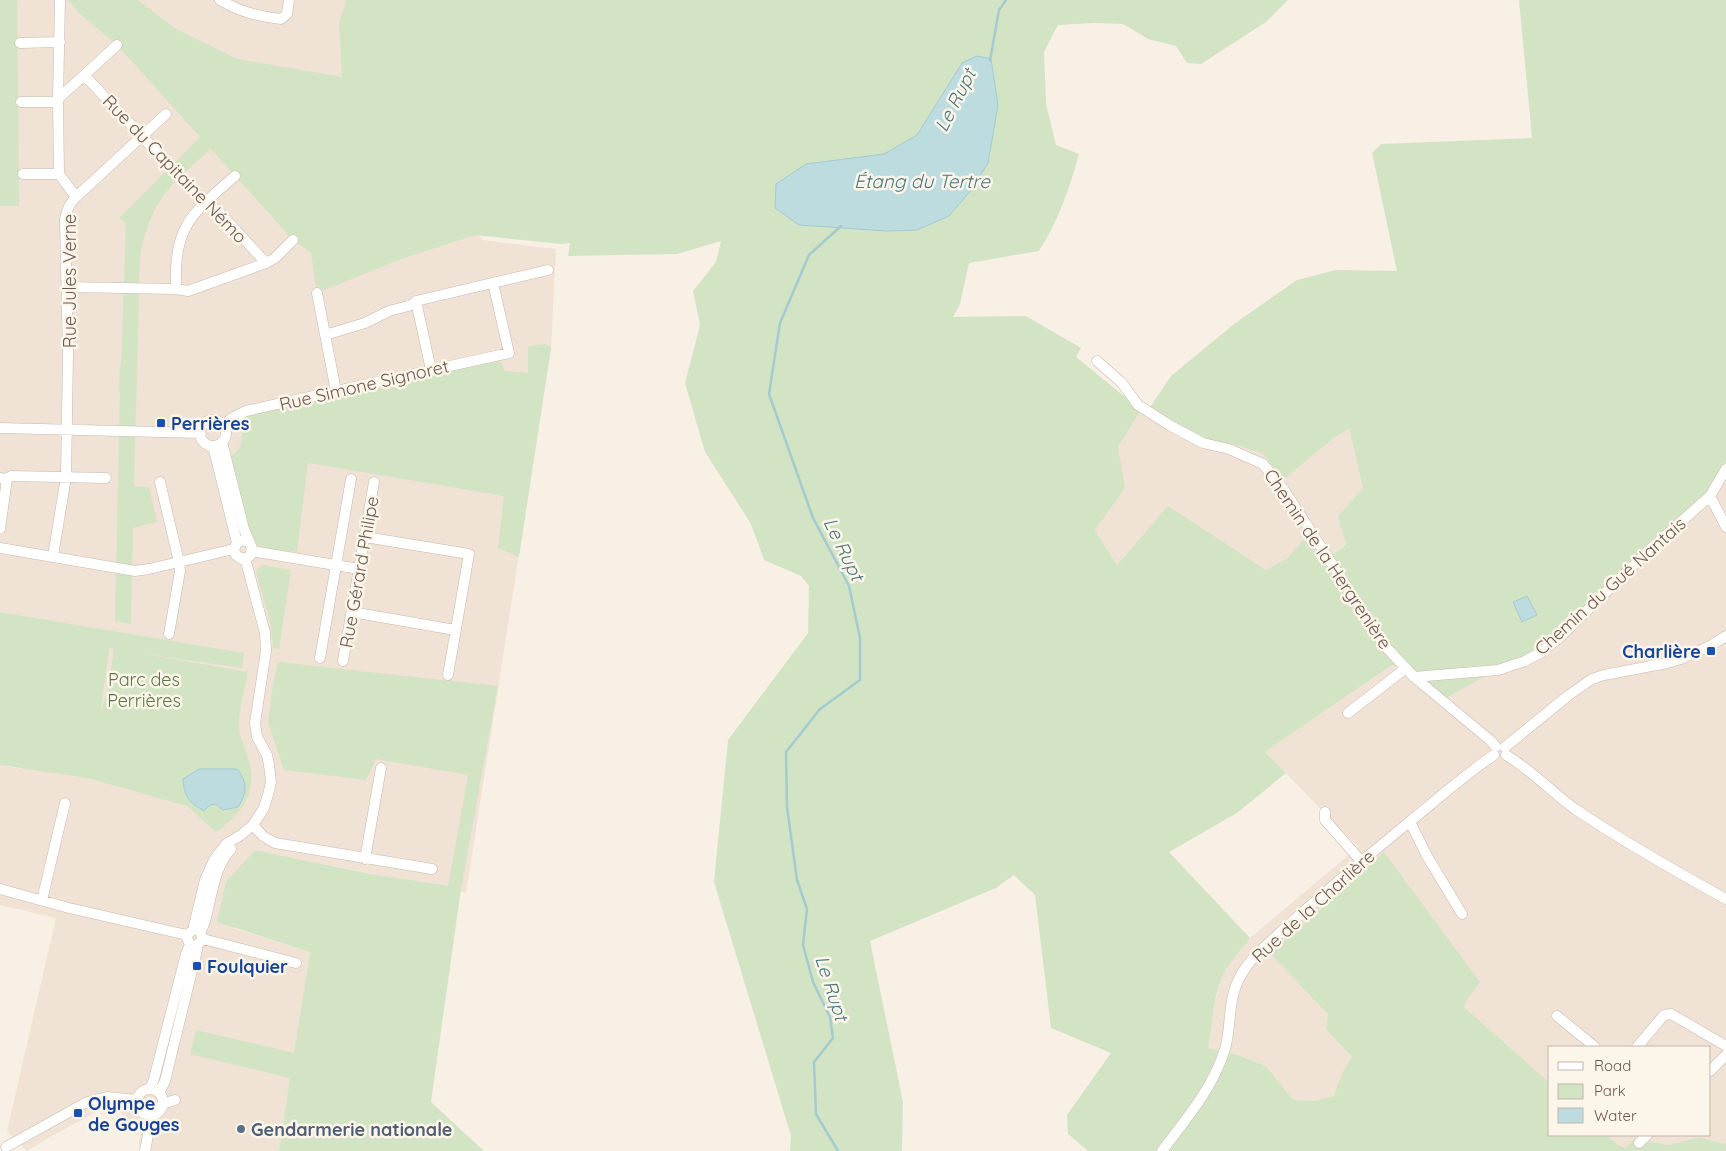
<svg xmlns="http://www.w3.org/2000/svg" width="1726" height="1151" font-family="Quicksand,sans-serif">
  <rect width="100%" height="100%" fill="#f9f0e5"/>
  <path fill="#f0e2d4" d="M0 0H347L339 25 482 240 556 249 551 350 466 893 255 850 233 928 310 952 279 1151H140L139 1142 141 1131 121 1113 102 1109 50 1137 27 1151 7 1131 56 918 0 905V765L21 769 99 718 113 632 0 612Z
    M1141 410 1210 440 1239 446 1263 454 1283 480 1334 438 1349 429 1363 488 1338 516 1346 543 1325 561 1306 538 1286 559 1266 570 1168 507 1117 565 1095 530 1124 488 1118 447Z
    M1726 461V1144L1699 1137 1669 1145 1634 1139 1626 1149 1618 1145 1607 1135H1710V1047H1550V1083L1464 1007 1467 999 1372 862 1354 880 1311 995 1328 1014 1327 1029 1353 1057 1342 1073 1335 1096 1314 1101 1293 1100 1266 1066 1238 1055 1207 1048 1213 1011 1221 979 1227 967 1250 938 1358 847 1265 752 1392 665 1414 672 1643 548 1677 520 1707 492Z"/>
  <path fill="#d3e4c5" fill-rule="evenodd" d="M0 0H17L19 206H0Z
    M68 0H138L176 29 237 59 342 77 339 24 346 0H1288L1266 22 1201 64 1187 63 1176 46 1148 39 1123 24 1094 23 1058 25 1044 52 1046 104 1056 145 1079 154C1070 187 1058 222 1039 251L969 263 960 304 953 317 1026 316 1081 348 1076 357 1141 410 1118 447 1125 488 1095 530 1117 565 1168 506 1266 570 1286 559 1306 537 1325 561 1346 544 1338 516 1363 488 1349 429 1334 438 1283 480 1263 454 1239 446 1210 440 1146 413 1171 376 1234 324 1297 280 1336 270 1397 271 1372 153 1381 144 1532 138 1519 0H1726V461L1707 492 1677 520 1643 548 1554 637 1528 656 1503 666 1446 698 1414 672 1392 665 1265 752 1286 773 1237 813 1169 852 1250 938C1243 948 1233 958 1226 969 1213 992 1213 1022 1208 1048L1238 1055 1266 1066 1293 1100 1314 1101 1334 1096 1342 1073 1352 1057 1326 1029 1328 1014 1270 953 1354 880 1384 852 1480 982 1467 999 1464 1007 1550 1083V1135H1607L1618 1145 1626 1148 1634 1139 1669 1145 1699 1137 1726 1144V1151H1088L1068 1134 1067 1115 1111 1053 1051 1028 1035 895 1014 875 996 888 870 941 903 1102 902 1151H790L791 1136 714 882 728 740 808 633 809 586 801 576 764 560 751 524 705 452 685 383 700 325 693 291 716 262 721 241 677 254 568 256 570 243 560 244 475 235 404 258 317 293 311 253 293 240 211 149C197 162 179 175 168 190 152 209 145 231 140 255L134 486 149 487 157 522 133 528 131 624 115 621 120 392 119 391 120 365H121L126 223 119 218 200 137 117 45 79 13Z
    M545 344 551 347 519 557 498 548 504 496 308 463 297 552 259 547 249 536 230 457C245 448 243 432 239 417L500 361 505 371 528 373V346Z
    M262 565 291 570 279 650 273 647 270 621 256 572Z
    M0 612 244 653 242 668 144 654 248 672C245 688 239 709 239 725 239 736 244 744 247 754 259 791 245 811 216 832L187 806 88 778 0 765ZM110 648 114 649 108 690 100 714Z
    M278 662 498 686 461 889 431 1102 484 1151H279L290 1078 190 1054 196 1030 294 1053 310 952 217 922 226 882 255 850 371 874 448 886 468 775 376 759 366 780 284 770 268 722 273 683Z"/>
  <path fill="#bcdce0" stroke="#a4cbd0" d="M977 56 991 59 998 105 988 163 972 189 949 216 917 230 887 231 799 225 775 208 776 184 806 164 884 154 917 135 962 63Z
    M1527 596 1537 615 1522 622 1513 602Z
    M199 769H237C248 782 247 793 238 807L223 810 216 804 210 805 204 811C189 802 184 797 183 779Z"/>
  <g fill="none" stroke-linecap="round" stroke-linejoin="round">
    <path stroke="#a4cbd0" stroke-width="2.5" d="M990 61 999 10 1006 0
      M838 1151 816 1114 814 1062 833 1038 830 1017 813 982 803 945 807 909 797 880 787 807 786 752 820 709 860 680V638L849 586 813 518 769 394 780 323 809 255 841 226"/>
    <defs>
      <path id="minor" d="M220 0C240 12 258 16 281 19L287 14 289 0
        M20 43 60 42
        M84 75 199 197 219 212 266 263
        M58 99 60 0
        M21 102H58
        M23 174H59
        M76 197 59 174 58 99 117 45
        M67 287 176 289 188 291 266 263 275 258 293 240
        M176 289C174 226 190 215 235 176
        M317 293 336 391
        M416 301 431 370
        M325 335 365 323 389 311 412 305 416 301 548 270
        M1097 361 1122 383 1138 405 1171 426 1203 443 1229 449 1263 464 1284 490 1386 647 1414 677 1491 741 1496 747
        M200 433a13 13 0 1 1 26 0a13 13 0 1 1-26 0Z
        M224 425 232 418 246 411 509 353 493 283
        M0 428 201 433
        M222 442 244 529 252 548 250 556 242 559 236 555 234 549 237 543 243 540 249 542
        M213 446 237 543
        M0 478 7 479 11 476 106 478
        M160 482 179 562 180 571 169 634
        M1710 496 1726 527
        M0 529 7 479
        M365 537 469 554 448 675
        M0 548 135 571 149 569 234 549
        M252 551 359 569
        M53 556 66 477 68 355 65 219C67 210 69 204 76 197L166 114
        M352 612 455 630
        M320 658 351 479
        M343 661 374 482
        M1414 677 1498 670 1525 661 1540 653 1559 638 1647 552 1710 496 1726 469
        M1348 713 1406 668
        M1505 747 1569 695 1592 679 1604 675 1667 663 1681 659 1710 646 1726 636
        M1506 755C1531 770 1552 792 1575 809 1624 842 1675 871 1726 899
        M1325 812V820L1361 861
        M1410 822 1427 856 1462 914
        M253 825 263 836 275 843 432 869
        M365 859 381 768
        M0 889 69 908 187 935
        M42 900 65 803
        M203 939 296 963
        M1557 1016 1595 1047
        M1637 1047 1664 1015 1671 1014 1726 1046
        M1710 1071 1726 1055
        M150 1089 154 1079 186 954 190 944 187 938V935L193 930 205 880 214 860 226 844 241 835 253 825 264 808 269 791 271 782 269 765 267 755 257 737 255 723 266 651 265 633 245 558
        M137 1102a13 13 0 1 1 26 0a13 13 0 1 1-26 0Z
        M159 1093 165 1081 197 950V945L203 939 200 932C205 925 206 917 208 909 213 888 216 865 231 849
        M162 1104 175 1100
        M1639 1143 1647 1135
        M6 1147 87 1102 107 1097 137 1100
        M145 1151 152 1114
        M1162 1151C1186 1119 1213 1088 1225 1049 1232 1024 1227 999 1241 975 1253 954 1275 938 1293 921 1330 887 1369 855 1408 823 1437 800 1464 775 1494 755"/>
    </defs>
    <use href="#minor" stroke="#c8b8ad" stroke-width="11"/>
    <use href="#minor" stroke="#fff" stroke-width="10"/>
  </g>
  <g fill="#1a4fb4" stroke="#fcf5ea" stroke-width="2">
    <rect x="156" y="418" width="10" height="10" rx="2.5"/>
    <rect x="1706" y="646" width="10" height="10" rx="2.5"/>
    <rect x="192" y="961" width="10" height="10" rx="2.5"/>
    <rect x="73" y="1108" width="10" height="10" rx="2.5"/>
  </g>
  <circle fill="#5c6f8a" stroke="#fcf5ea" stroke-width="2" cx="241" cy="1129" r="5"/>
  <g text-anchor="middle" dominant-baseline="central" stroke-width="5" stroke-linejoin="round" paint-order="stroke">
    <g font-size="18" fill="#6e584e" stroke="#fcf5ea">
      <text transform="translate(175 169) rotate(46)">Rue du Capitaine Némo</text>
      <text transform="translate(69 281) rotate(-90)">Rue Jules Verne</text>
      <text transform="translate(364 385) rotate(-13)">Rue Simone Signoret</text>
      <text transform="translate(1328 559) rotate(56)">Chemin de la Hergrenière</text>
      <text transform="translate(359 572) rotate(-80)">Rue Gérard Philipe</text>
      <text transform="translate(1610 586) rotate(-42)">Chemin du Gué Nantais</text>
      <text transform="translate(1313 906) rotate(-42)">Rue de la Charlière</text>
    </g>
    <g font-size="18" font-weight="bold" fill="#164399" stroke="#fcf5ea" text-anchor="start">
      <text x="171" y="423">Perrières</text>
      <text x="1701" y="651" text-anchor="end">Charlière</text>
      <text x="207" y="966">Foulquier</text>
      <text x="88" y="1103">Olympe<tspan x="88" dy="21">de Gouges</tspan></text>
    </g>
    <g font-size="18" fill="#59784a" stroke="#fcf5ea">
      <text x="144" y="679">Parc des<tspan x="144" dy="21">Perrières</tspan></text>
    </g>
    <g font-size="18" font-weight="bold" fill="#4e5e75" stroke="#fcf5ea" text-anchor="start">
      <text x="251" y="1129">Gendarmerie nationale</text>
    </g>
    <g font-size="19" font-style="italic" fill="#4b787f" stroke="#fcf5ea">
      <text transform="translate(955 100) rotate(-63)">Le Rupt</text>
      <text x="922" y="181">Étang du Tertre</text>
      <text transform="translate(844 549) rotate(64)">Le Rupt</text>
      <text transform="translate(832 988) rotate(72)">Le Rupt</text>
    </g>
  </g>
  <rect x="1548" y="1046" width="162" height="90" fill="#fcf5ea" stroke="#c3b6ac"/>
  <rect x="1558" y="1062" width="25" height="8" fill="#ffffff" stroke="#c3b6ac"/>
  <text x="1594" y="1071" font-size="15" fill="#6e584e">Road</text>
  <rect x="1558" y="1084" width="25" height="15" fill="#d3e4c5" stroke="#c3b6ac"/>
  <text x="1594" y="1096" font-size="15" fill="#6e584e">Park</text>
  <rect x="1558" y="1108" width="25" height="15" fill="#bcdce0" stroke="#c3b6ac"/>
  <text x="1594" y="1121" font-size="15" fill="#6e584e">Water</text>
</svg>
